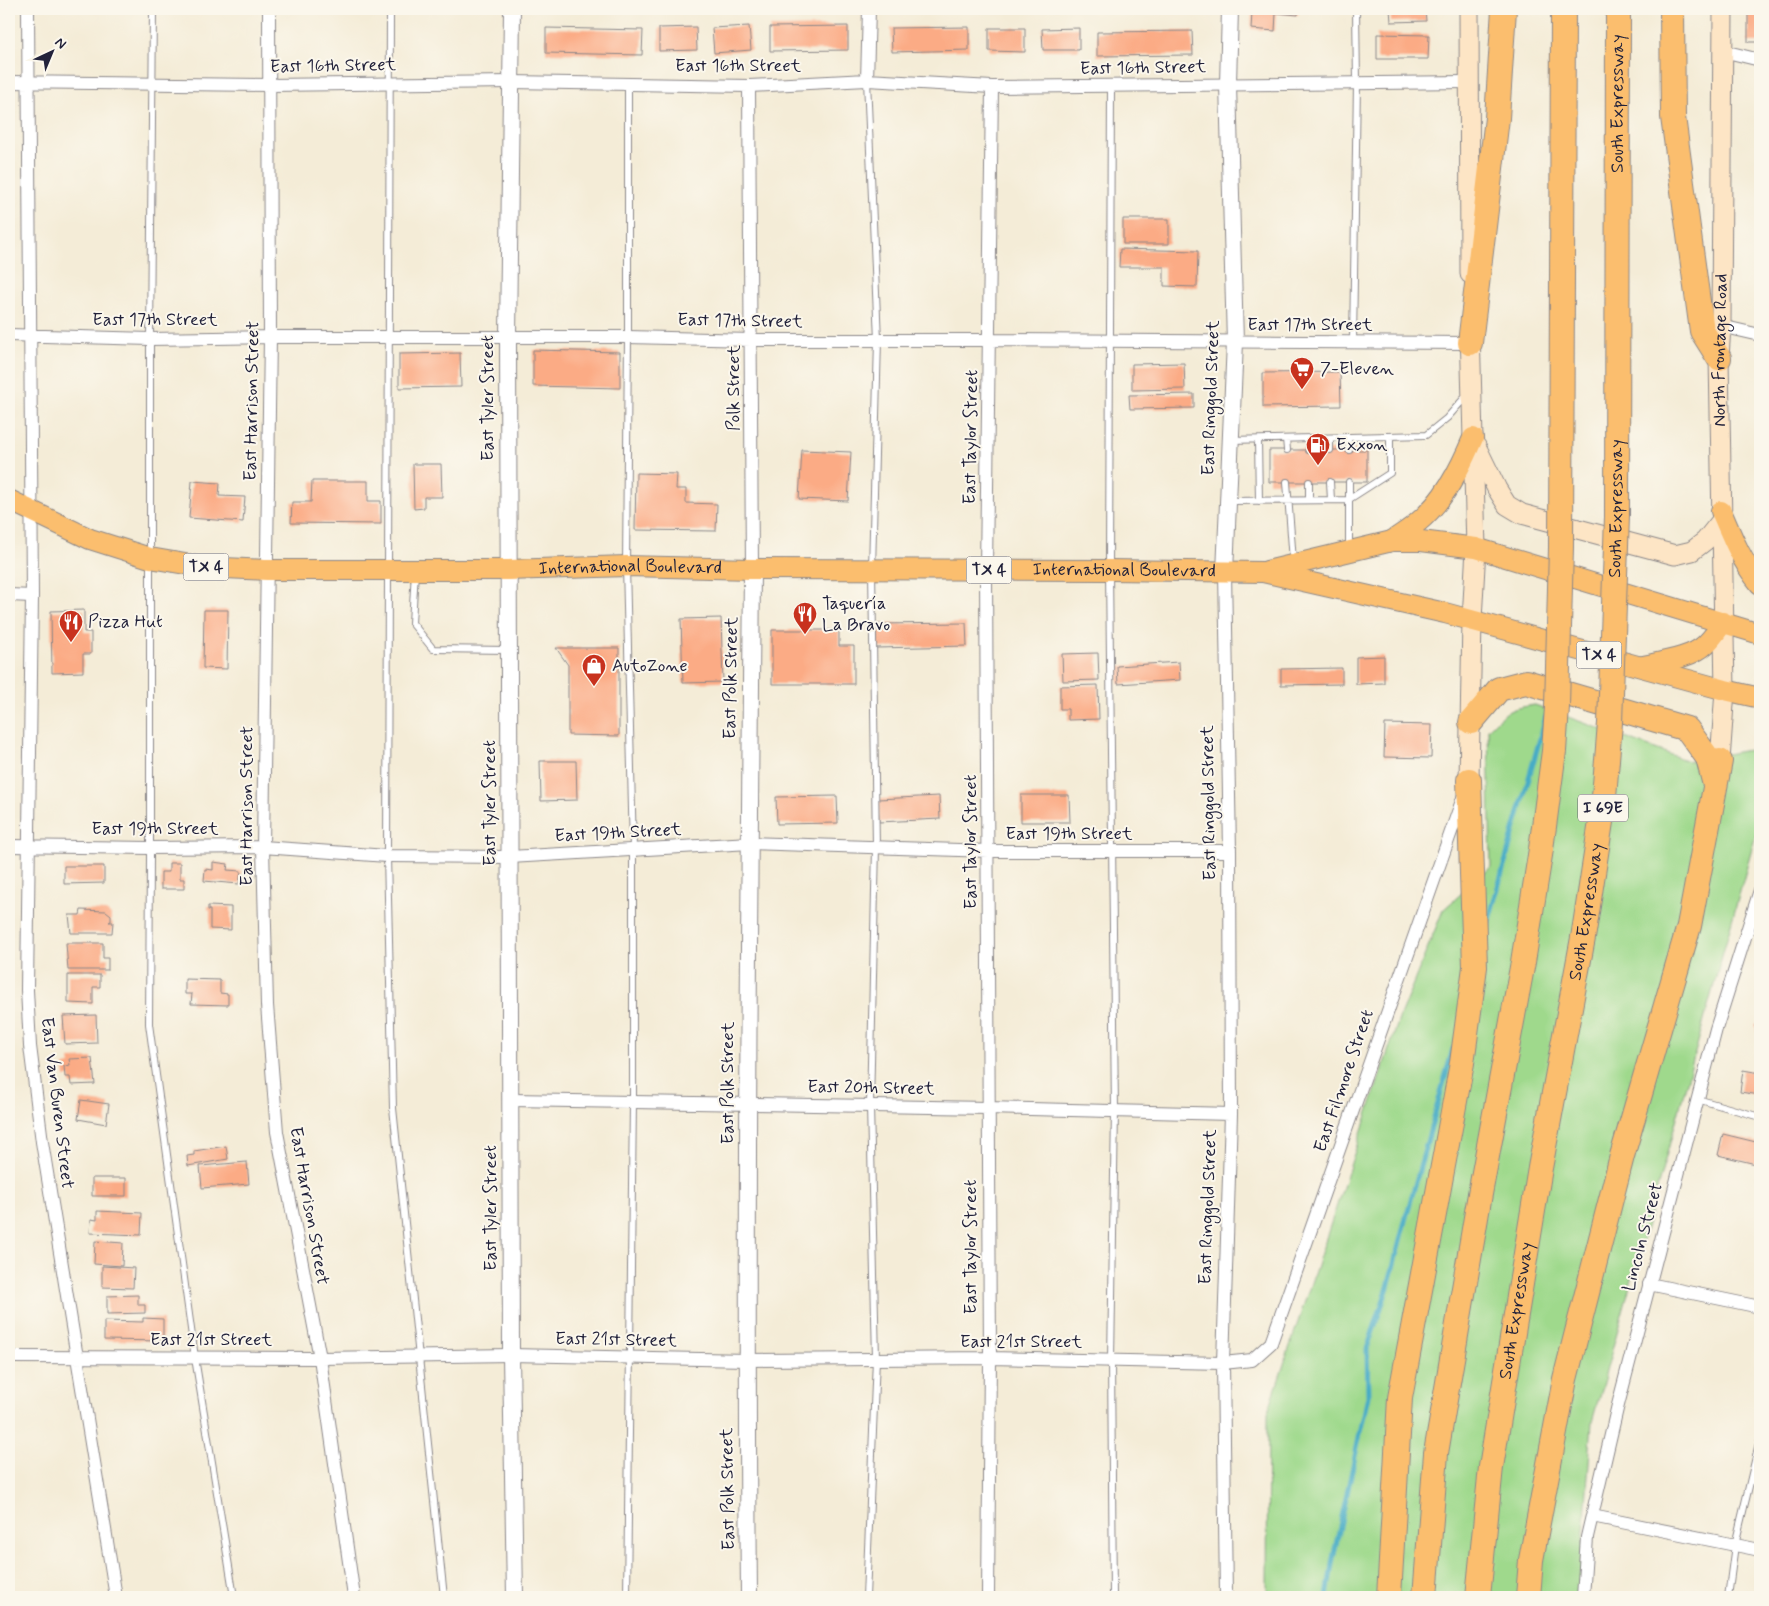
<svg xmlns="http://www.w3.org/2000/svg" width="1769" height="1606" font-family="Mynerve,sans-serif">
  <rect width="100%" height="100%" fill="#fbf7ec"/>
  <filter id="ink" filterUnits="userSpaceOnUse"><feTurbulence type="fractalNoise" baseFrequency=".02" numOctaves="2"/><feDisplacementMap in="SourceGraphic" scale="10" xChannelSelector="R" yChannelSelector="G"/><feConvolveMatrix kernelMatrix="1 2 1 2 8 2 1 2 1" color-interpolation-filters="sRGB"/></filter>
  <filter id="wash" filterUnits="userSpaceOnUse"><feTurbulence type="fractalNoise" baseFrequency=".0096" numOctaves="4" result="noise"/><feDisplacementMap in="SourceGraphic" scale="20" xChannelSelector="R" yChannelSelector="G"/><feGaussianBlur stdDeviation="1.12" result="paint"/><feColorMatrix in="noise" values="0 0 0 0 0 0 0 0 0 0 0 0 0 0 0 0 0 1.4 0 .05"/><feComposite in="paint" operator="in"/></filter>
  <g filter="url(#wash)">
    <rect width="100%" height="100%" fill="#f4ecd7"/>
    <path fill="#9fd98c" stroke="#607e64" d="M1535 705 1688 761 1760 748V820L1592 1422 1579 1597H1267L1268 1412 1400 1016 1443 910 1491 867 1488 729C1506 711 1510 708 1535 705Z"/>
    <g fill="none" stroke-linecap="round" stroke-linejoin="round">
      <path stroke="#47acc6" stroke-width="5" d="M1484 937 1546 717
        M1327 1597 1332 1563 1368 1396 1367 1349 1388 1287 1405 1221 1453 1049"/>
    </g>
    <g id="blocks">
      <path fill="#fbab85" d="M1263 9H1299L1298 15 1276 13 1275 31 1251 29 1252 12 1263 13Z
        M1390 9H1425L1426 21 1391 22Z
        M1748 9H1760V42H1748Z
        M749 26 751 50 714 53 712 28Z
        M848 26V50L770 51V27Z
        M696 27 697 50 659 51V28Z
        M969 27V50L892 52 891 28Z
        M546 28 643 30 642 55 546 53Z
        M989 28H1025V52L989 51Z
        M1079 28V50H1043L1042 29Z
        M1192 31 1193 55 1097 56V32Z
        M1377 34 1429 35 1428 59H1377Z
        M1123 219H1169V244H1123Z
        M1120 249 1198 251 1197 287 1164 286V267H1119Z
        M533 350 620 352V388L533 386Z
        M460 353 461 387 399 388V354Z
        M1184 363 1185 389 1132 390V364Z
        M1340 372 1341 406 1263 407V373Z
        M1194 394V408L1130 409 1129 395Z
        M802 450 851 452 848 501 799 499Z
        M1269 450H1367V482H1269Z
        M413 464H441L442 497H424V508L414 509Z
        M636 473 677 474 676 489H686V503L717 504 716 531 635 530Z
        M192 481 220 483 219 496 245 497 243 522 189 518Z
        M312 481H368V501H381V524L291 523 292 502H311Z
        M84 610V632H91V654H83V672L52 673 51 611Z
        M204 610H228L227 669 203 668Z
        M721 618 723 682 683 683 681 619Z
        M966 623 967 646 876 648V624Z
        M772 630H839V646H854V684H772Z
        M556 648H619V736L568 735V665Z
        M1098 653 1099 680 1063 681 1062 654Z
        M1384 656V683L1356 684V657Z
        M1179 662 1180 680 1118 684 1117 666Z
        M1342 668V684L1281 685V669Z
        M1098 685 1099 719 1068 720V709H1060V686Z
        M1385 724 1432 725 1431 758 1384 757Z
        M540 761H576L577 800 541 801Z
        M1021 795H1069L1070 822H1021Z
        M837 796 838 823 777 824 776 797Z
        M939 796 940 819 879 822 878 799Z
        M213 862 228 864 227 870 241 871 239 884 204 881 205 869 213 870Z
        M169 863H180V879H184V889H161V872H169Z
        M64 866H104V883L64 884Z
        M208 906 231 907V930L210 929V910H208Z
        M81 910 106 911 111 915V921L109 922H113L112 933H71L69 915H80Z
        M66 943H103V958H108V970H68Z
        M68 975H100V987H93V1004L68 1003Z
        M185 979 220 980V993L228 994V1005L191 1004 192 994H185Z
        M96 1015 97 1043 65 1044 63 1016Z
        M1760 1024V1044L1755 1025Z
        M92 1058 95 1084 71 1085 70 1077H65L64 1066 70 1065 69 1059Z
        M1743 1070 1760 1073V1095L1740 1092Z
        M81 1100 109 1104 106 1124 78 1119Z
        M1723 1134 1760 1143V1165L1718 1155Z
        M226 1146 228 1159 188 1166 187 1156 194 1155V1151Z
        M247 1162 249 1184 202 1188 200 1166Z
        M92 1178H126V1196H92Z
        M97 1211 142 1213 141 1235 90 1233 91 1219 97 1220Z
        M95 1241 123 1243 122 1266 94 1264Z
        M102 1266 134 1268 133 1288 102 1287Z
        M138 1295V1305H145V1313L107 1314V1296Z
        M143 1318 163 1319V1341L104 1340V1321L143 1322Z"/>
    </g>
  </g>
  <g filter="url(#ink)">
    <use href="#blocks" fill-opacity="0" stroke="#8b8789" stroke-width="1"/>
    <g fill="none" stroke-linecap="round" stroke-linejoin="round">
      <defs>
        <path id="service" d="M153 9 150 339V858L149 1024 195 1358 234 1597
          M390 9 387 856 393 1108 444 1597
          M1111 86 1109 570 1115 1111 1111 1360 1113 1597
          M1353 342 1357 83 1356 9
          M1348 437 1349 450
          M1286 439 1287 450
          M1232 440 1426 435 1447 418 1468 394
          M1258 440 1259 501
          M1309 450 1310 438
          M1330 450V438
          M1287 482 1293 561
          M1330 482 1331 500
          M1309 500V482
          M1230 501 1348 500 1390 473V436
          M1349 549V482
          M415 571 412 623 433 649 508 650
          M1697 1099 1760 1117
          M627 1597 633 1102V850L626 566 628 337V83
          M866 1597 876 1359 870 1106 876 847 872 569 878 340 867 80
          M1728 1597 1735 1545 1760 1440"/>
        <path id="minor" d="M28 9 32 596 27 990 30 1046 42 1142 116 1597
          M269 9 270 337 263 847 267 1005 277 1132 320 1358 354 1597
          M1723 51 1760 60
          M867 80 869 9
          M9 82 270 85 511 82 749 86 867 80 992 87 1468 82
          M749 86 752 569
          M1721 326 1760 335
          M9 335 150 339 270 337H628L751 340H990L1470 343
          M1225 572 1230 851 1231 1114 1223 1363 1226 1597
          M9 595 32 596
          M9 846 150 848 263 847 387 856 510 857 750 843 989 851H1230
          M511 1100 988 1108 1231 1114
          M1649 1284 1760 1307
          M9 1357 320 1358 511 1355 747 1360 990 1358 1223 1363 1252 1360 1271 1343 1464 795
          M1592 1516 1760 1550
          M988 1597 990 1358 986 570 992 87
          M1583 1597 1587 1537 1617 1409 1716 1029 1760 890"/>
        <path id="tertiary" d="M512 9 508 337 511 1355 515 1597
          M1225 572 1235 342 1228 84 1230 9
          M749 1597C746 1255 749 912 752 569"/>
        <g id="secondary">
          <path d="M1469 9 1470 274"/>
          <path d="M1476 446 1497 489 1507 505 1522 514 1675 555 1692 551 1705 541 1721 521"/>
          <path id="s1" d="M1720 761 1725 690 1719 358 1721 326 1723 9"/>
          <path d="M1469 780 1472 620 1476 548 1470 329"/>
        </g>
        <g id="primary">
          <path id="s2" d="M9 500 90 539 150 558 203 567 267 570H508L626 566 752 569 1109 570 1263 572 1445 613 1725 690 1760 698"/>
          <path d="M1721 511C1732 537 1742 562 1760 584"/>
          <path d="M1392 541C1400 535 1409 530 1417 523 1444 501 1460 469 1473 438"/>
          <path d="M1267 571 1392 541H1421L1476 548 1760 634"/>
          <path d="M1643 666C1661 662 1692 658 1706 644 1712 638 1718 630 1723 622"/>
        </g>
        <path id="motorway" d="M1672 9 1673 117 1702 331 1719 358
          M1470 343 1497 118 1504 9
          M1471 722 1499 689 1526 682 1687 729 1708 758 1715 785
          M1389 1597 1400 1398 1462 1063 1475 967 1469 780
          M1528 1597 1531 1560 1565 1379 1622 1156 1689 926 1720 761"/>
      </defs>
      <use href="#service" stroke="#8b8789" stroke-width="8"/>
      <use href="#minor" stroke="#8b8789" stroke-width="14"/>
      <use href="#tertiary" stroke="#8b8789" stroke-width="18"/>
      <use href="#secondary" stroke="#8b8789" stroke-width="21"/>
      <use href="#primary" stroke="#8b8789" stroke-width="22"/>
      <use href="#motorway" stroke="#8b8789" stroke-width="26"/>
      <use href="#service" stroke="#fff" stroke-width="6"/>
      <use href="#minor" stroke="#fff" stroke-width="12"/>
      <use href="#tertiary" stroke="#fff" stroke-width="16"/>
      <use href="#secondary" stroke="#fde5c5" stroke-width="19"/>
      <use href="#primary" stroke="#fbbe6e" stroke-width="20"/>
      <use href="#motorway" stroke="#fbbe6e" stroke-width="24"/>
      <defs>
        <g id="motorway-bridge">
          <path d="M1425 1597 1436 1453 1480 1194 1523 962 1541 849 1554 751 1557 707 1561 547 1563 9"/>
          <path id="s3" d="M1478 1597 1491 1467 1540 1168 1583 938 1603 809 1610 723 1617 516 1618 9"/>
        </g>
      </defs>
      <use href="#motorway-bridge" stroke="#8b8789" stroke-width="26" stroke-linecap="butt"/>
      <use href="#motorway-bridge" stroke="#fbbe6e" stroke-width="24"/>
    </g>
  </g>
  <defs>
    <symbol id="supermarket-pin" viewBox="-11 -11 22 30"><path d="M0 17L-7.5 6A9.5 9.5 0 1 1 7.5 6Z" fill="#c8321e" stroke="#fbf7ec"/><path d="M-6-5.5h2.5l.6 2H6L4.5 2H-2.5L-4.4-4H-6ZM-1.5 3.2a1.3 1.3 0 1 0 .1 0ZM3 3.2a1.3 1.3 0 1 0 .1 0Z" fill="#fff"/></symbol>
    <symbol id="fuel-pin" viewBox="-11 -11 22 30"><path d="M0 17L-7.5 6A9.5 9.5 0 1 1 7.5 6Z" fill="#c8321e" stroke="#fbf7ec"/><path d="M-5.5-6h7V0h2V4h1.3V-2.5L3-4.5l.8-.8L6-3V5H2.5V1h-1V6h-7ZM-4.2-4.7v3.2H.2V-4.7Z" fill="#fff"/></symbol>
    <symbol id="restaurant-pin" viewBox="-11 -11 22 30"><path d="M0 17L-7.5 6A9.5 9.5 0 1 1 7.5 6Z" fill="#c8321e" stroke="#fbf7ec"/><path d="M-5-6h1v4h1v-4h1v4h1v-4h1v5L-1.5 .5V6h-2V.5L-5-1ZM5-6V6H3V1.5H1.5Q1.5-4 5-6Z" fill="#fff"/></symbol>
    <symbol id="shop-pin" viewBox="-11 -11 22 30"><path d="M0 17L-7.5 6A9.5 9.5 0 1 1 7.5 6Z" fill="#c8321e" stroke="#fbf7ec"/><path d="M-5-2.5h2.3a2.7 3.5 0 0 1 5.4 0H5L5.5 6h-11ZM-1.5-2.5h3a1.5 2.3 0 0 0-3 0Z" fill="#fff"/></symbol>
  </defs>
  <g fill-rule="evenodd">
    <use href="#supermarket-pin" x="1288" y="355" width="28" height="38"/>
    <use href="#fuel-pin" x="1304" y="431" width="28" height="38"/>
    <use href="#restaurant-pin" x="791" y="600" width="28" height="38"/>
    <use href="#restaurant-pin" x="57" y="608" width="28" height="38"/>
    <use href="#shop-pin" x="580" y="652" width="28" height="38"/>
  </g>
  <g text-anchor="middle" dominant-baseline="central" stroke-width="4" stroke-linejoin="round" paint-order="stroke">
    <g fill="#fbf7ec" stroke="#636270" stroke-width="1">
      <rect x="183.5" y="553.5" width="45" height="27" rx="4"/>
      <rect x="966.5" y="556.5" width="45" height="27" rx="4"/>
      <rect x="1576.5" y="641.5" width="45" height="27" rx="4"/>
      <rect x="1578" y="794.5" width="50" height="27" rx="4"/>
    </g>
    <g font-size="16" font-weight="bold" fill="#22223b">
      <text x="206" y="567">TX 4</text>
      <text x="989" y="570">TX 4</text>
      <text x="1599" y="655">TX 4</text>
      <text x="1603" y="808">I 69E</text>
    </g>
    <g font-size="18" fill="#22223b" stroke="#fbf7ec">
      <text transform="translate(333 66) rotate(-1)">East 16th Street</text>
      <text x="738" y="66">East 16th Street</text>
      <text transform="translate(1143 68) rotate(-1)">East 16th Street</text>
      <text stroke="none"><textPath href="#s3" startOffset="1504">South Expressway</textPath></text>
      <text x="155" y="320">East 17th Street</text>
      <text transform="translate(740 321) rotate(1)">East 17th Street</text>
      <text x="1310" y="325">East 17th Street</text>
      <text stroke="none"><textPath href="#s1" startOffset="411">North Frontage Road</textPath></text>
      <text transform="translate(734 388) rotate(-90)">Polk Street</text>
      <text transform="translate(488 398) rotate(-90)">East Tyler Street</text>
      <text transform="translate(1211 398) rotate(-88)">East Ringgold Street</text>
      <text transform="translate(252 401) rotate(-89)">East Harrison Street</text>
      <text transform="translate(971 437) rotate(-89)">East Taylor Street</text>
      <text stroke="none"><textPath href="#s3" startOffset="1099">South Expressway</textPath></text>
      <text stroke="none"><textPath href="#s2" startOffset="634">International Boulevard</textPath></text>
      <text stroke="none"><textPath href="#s2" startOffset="1128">International Boulevard</textPath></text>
      <text transform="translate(731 678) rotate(-89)">East Polk Street</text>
      <text transform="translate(490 803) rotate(-90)">East Tyler Street</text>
      <text transform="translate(1209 803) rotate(-91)">East Ringgold Street</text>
      <text transform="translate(247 806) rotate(-90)">East Harrison Street</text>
      <text x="155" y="829">East 19th Street</text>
      <text transform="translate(618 833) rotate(-3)">East 19th Street</text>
      <text x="1069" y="834">East 19th Street</text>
      <text transform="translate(971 842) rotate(-90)">East Taylor Street</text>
      <text stroke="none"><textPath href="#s3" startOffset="694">South Expressway</textPath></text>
      <text transform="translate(1344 1081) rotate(-71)">East Filmore Street</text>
      <text transform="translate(728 1083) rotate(-90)">East Polk Street</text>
      <text transform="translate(871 1088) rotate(1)">East 20th Street</text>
      <text transform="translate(57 1103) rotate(83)">East Van Buren Street</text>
      <text transform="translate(309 1206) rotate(80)">East Harrison Street</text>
      <text transform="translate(1208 1207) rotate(-88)">East Ringgold Street</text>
      <text transform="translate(491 1208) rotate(-90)">East Tyler Street</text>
      <text transform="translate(1643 1237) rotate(-75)">Lincoln Street</text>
      <text transform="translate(971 1247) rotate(-90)">East Taylor Street</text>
      <text stroke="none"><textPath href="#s3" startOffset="289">South Expressway</textPath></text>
      <text x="211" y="1340">East 21st Street</text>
      <text transform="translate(616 1340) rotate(1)">East 21st Street</text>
      <text x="1021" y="1342">East 21st Street</text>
      <text transform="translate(728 1489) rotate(-91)">East Polk Street</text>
    </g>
    <g font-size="18" fill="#22223b" stroke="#fbf7ec" text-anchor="start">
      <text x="1320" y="369">7-Eleven</text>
      <text x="1336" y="445">Exxon</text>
      <text x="822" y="604">Taquería<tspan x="822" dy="21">La Bravo</tspan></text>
      <text x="88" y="622">Pizza Hut</text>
      <text x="612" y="666">AutoZone</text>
    </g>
  </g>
  <rect width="1769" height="1606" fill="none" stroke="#fbf7ec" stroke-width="30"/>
  <g transform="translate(52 52) rotate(44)" stroke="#fbf7ec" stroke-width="4" paint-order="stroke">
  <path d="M0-4L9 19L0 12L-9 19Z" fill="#22223b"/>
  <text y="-8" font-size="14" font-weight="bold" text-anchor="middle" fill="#22223b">N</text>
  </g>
</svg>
